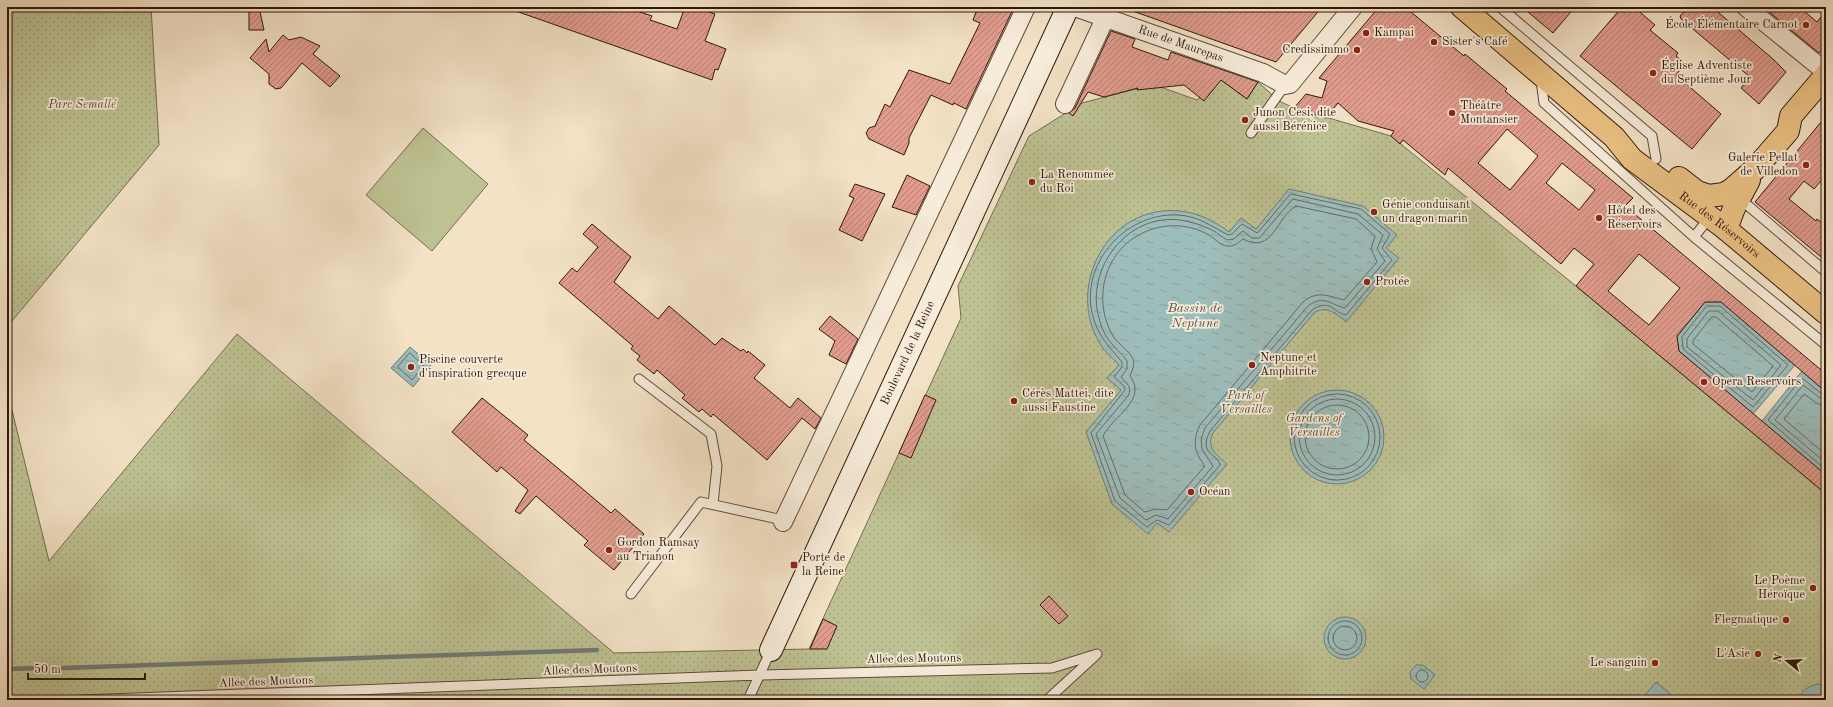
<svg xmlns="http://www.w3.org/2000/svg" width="1833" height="707" font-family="'Old Standard TT',serif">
  <defs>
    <pattern id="park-dots" width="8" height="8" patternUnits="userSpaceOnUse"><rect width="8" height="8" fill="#bec293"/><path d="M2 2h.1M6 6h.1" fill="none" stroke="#a4a67e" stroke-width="1.8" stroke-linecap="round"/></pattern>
    <pattern id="water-ripples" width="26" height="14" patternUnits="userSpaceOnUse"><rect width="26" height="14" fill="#9dbdbb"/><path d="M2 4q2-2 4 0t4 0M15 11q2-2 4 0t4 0" fill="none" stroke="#88a2a0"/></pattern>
    <pattern id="building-hatch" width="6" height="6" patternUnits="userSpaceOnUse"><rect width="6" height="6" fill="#e19c8e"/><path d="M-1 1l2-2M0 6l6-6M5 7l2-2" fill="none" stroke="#b77e72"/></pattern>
  </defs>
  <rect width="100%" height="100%" fill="#f3e2c6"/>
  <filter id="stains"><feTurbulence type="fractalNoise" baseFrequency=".005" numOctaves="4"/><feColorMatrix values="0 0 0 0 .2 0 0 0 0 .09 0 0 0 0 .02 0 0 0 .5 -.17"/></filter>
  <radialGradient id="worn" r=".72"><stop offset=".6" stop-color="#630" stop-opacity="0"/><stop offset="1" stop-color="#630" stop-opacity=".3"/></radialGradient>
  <path fill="url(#park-dots)" stroke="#766c50" d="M7 7H151L159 145 7 327Z
    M1221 80 1247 99 1258 82 1279 101 1294 108 1391 136 1576 286 1826 494V545L1821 551 1826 556V700H7V390L49 561 237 334 614 653 809 649 961 318 958 286 1029 136 1082 103 1143 87 1155 85 1197 100Z"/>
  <path fill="#bec293" stroke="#766c50" d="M423 128 488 184 432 251 366 195Z"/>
  <path fill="url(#water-ripples)" stroke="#717b75" d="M1289 189 1363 206 1397 235 1386 248 1399 258 1346 322C1335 313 1328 306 1315 312L1213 433C1206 448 1216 454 1227 464L1169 532 1157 523 1148 534 1112 504 1086 432 1121 390 1107 378 1119 365C1113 358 1105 352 1100 344 1065 286 1108 204 1180 211 1199 213 1214 221 1229 232L1241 218 1256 229Z
    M1705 302H1721L1795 365 1753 414 1679 351 1677 337Z
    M410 347 431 365 413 387 391 368Z
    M1802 371 1826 392V475L1762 421Z
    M1290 437a47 47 0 1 1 94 0a47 47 0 1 1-94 0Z
    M1324 638a21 21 0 1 1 42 0a21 21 0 1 1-42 0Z
    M1416 665H1423L1435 675 1424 689 1411 679 1410 672Z
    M1656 682 1677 700H1641Z
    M1818 684 1826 687V700H1799C1801 690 1809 686 1818 684Z"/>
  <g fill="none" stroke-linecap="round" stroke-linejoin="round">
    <path stroke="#666a64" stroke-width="1" d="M1291 194 1361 209 1390 234 1382 248 1392 260 1346 315C1332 312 1331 298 1312 310L1210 431C1198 455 1217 452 1220 465L1169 525 1157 520 1147 527 1115 501 1091 433 1125 390 1124 386 1114 377 1122 367V362C1111 349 1101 339 1095 323 1075 269 1123 212 1178 215 1198 216 1211 226 1228 235L1232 234 1242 224 1257 233Z
      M1293 199 1358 214 1383 235 1377 249 1385 261 1345 308C1331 305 1324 294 1308 306L1205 428 1201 439 1202 449 1213 466 1168 519 1156 515 1146 520 1120 498 1096 434 1128 396C1133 387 1126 383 1121 377L1127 369V361C1124 355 1117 351 1113 345 1106 338 1101 327 1099 318 1085 269 1127 213 1180 220 1192 222 1202 225 1212 230 1218 233 1222 238 1228 240L1234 239 1243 231 1252 238H1259Z
      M1296 206 1356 219 1375 236 1371 249 1377 262 1344 300C1329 296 1317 290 1303 302L1200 425C1194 437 1193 447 1200 459 1202 462 1204 463 1204 467L1167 510 1156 509 1145 512 1125 495 1103 436C1113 416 1148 400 1130 376 1132 371 1135 365 1133 359 1129 350 1118 344 1113 336 1091 298 1105 248 1147 231 1167 223 1190 224 1209 235 1215 239 1220 245 1227 246 1234 247 1238 243 1243 239 1273 255 1276 217 1296 206Z
      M1707 306H1720L1788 365 1753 407 1683 349 1682 337Z
      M1709 311H1718L1781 365 1753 400 1687 347V339Z
      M1712 317H1716L1773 366 1752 392 1693 344V341Z
      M410 353 424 366 412 380 398 367Z
      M1294 437a43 43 0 1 1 86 0a43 43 0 1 1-86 0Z
      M1826 394H1822L1802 378 1768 420 1826 470
      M1299 437a38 38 0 1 1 76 0a38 38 0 1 1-76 0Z
      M1826 399 1820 398 1803 385 1775 420 1826 463
      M1305 437a32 32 0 1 1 64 0a32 32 0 1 1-64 0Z
      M1826 405 1818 404 1804 394 1784 419 1826 455
      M1328 638a17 17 0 1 1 34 0a17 17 0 1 1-34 0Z
      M1333 638a12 12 0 1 1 24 0a12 12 0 1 1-24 0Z
      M1416 676a6 6 0 1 1 12 0a6 6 0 1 1-12 0Z"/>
    <path stroke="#717b75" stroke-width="4.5" d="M63 668 597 650
      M7 669 43 668"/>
  </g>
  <path fill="url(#building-hatch)" stroke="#2f170d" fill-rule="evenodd" d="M249 7H259L264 30H249Z
    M511 7H613L627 12 628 8 652 16 650 20 677 29 685 7H694L715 14 705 41 726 49 718 70 715 69 712 80 510 9Z
    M978 7H1014L966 109 954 103 953 105 931 95 909 138V143L904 155 869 139 866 133 869 128 875 126 885 104 890 107 909 70 950 84 980 23 973 20Z
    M1127 7H1322L1276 62 1127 9Z
    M1379 7H1405L1464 56 1465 54 1507 89 1505 91 1633 198 1625 206 1826 374V392L1721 302H1705L1677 336 1679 351 1826 475V494L1576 286 1594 264 1574 248 1561 264 1448 168 1445 175 1403 140 1400 144 1391 136 1394 131 1358 121 1338 103 1326 118 1294 108 1306 94 1322 98 1327 81 1319 78ZM1507 129 1538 156 1510 190 1478 163ZM1562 163 1595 190 1579 210 1546 183ZM1639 254 1680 288 1649 325 1608 291Z
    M1522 7H1575L1553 33Z
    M1622 7H1634L1655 25 1650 30 1678 53 1676 56 1685 64 1676 75 1721 114 1692 149 1580 56Z
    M1688 7H1712L1773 59 1786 72 1759 104 1741 88 1750 77 1681 19 1680 16Z
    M1763 7H1799L1817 22 1826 11V44L1819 53Z
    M1111 31 1135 39 1132 47 1168 60 1171 52 1258 82 1247 99 1221 80 1204 101 1184 85 1137 90 1138 88 1104 97 1088 92 1073 116 1069 113 1075 108Z
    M283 35 289 40 301 37 320 46 313 54 340 76 330 87 302 63 281 88 276 89 269 84V74L250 58 266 39 269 52Z
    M1826 116V175L1814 189 1804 181 1789 199 1816 221 1817 219 1826 226V261L1755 202Z
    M907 175 930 186 916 215 892 207Z
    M855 184 885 194 862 241 839 230 854 198 849 196Z
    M592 224 631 257 614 282 658 319 669 306 715 345 722 338 741 351 743 349 747 353 748 351 765 365 754 378 790 408 798 398 821 418 815 429 802 418 767 460 713 414 711 417 702 409 699 412 682 398 685 395 657 370 654 374 637 360 640 356 631 349 633 346 559 283 572 268 577 272 598 247 583 234Z
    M830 316 858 339 846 364 829 355 835 341 819 329Z
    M925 395 936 400 911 458 899 453Z
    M482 398 528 435 524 440 578 485 611 513 615 509 644 534 614 570 584 545 588 541 536 496 520 514 515 511 528 490 501 467 497 472 452 432Z
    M1049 596 1068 616 1059 624 1040 605Z
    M823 619 837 626 827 649H810Z"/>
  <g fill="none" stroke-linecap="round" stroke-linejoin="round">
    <defs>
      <path id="lane" d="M1500 7 1652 136 1656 159
        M1541 80 1544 103 1694 237 1826 345
        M1251 133 1285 85
        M1739 198 1826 272
        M1694 237 1709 218
        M639 379 711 434 717 466 713 504
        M631 594 701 502 778 519
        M81 700 760 675 1052 668 1097 654
        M748 700 771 650
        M1047 700 1095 656"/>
      <g id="street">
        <path id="s1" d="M1075 7 1263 73 1285 85 1290 84 1353 7"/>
        <path d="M1746 7 1826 72"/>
        <path d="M1065 104 1110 8"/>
        <path d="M783 522 1026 7"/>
      </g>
      <g id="secondary">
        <path id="s2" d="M771 650 1068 7"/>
      </g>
      <g id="primary">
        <path id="s3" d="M1462 7 1614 137 1632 159 1726 229 1826 313"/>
        <path d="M1679 178 1697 192 1709 196 1724 194 1731 190 1755 169 1788 131 1791 116 1826 75"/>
        <path d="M1726 229 1734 208 1749 180"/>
      </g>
    </defs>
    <use href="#lane" stroke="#604a3b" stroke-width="11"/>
    <use href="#street" stroke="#604a3b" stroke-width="20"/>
    <use href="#secondary" stroke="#2f170d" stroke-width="24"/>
    <use href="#primary" stroke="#2f170d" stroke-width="24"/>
    <use href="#lane" stroke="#f7ecda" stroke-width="9"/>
    <use href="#street" stroke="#f7ecda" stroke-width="18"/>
    <use href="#secondary" stroke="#f7ecda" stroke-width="22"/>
    <use href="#primary" stroke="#eac183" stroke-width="22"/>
  </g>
  <g fill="#8f2418" stroke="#f7ecda" stroke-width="1.5">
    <circle cx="1806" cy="25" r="4"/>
    <circle cx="1366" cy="33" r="4"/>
    <circle cx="1434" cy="42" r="4"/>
    <circle cx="1357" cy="50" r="4"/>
    <circle cx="1653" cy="73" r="4"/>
    <circle cx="1452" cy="113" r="4"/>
    <circle cx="1245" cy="120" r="4"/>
    <circle cx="1806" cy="165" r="4"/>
    <circle cx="1032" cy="182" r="4"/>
    <circle cx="1374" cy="212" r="4"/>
    <circle cx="1599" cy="218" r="4"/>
    <circle cx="1367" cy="282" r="4"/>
    <circle cx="1252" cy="365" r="4"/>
    <circle cx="411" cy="367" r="4"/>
    <circle cx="1704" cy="382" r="4"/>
    <circle cx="1014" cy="401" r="4"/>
    <circle cx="1191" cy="492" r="4"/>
    <circle cx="609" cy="550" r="4"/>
    <rect x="790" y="561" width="8" height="8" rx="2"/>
    <circle cx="1813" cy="588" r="4"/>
    <circle cx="1786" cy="620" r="4"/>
    <circle cx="1758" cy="654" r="4"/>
    <circle cx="1655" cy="663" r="4"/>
  </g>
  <g text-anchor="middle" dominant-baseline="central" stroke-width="3.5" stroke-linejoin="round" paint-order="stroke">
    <g font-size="12" fill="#2f170d" stroke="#f7ecda" text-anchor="start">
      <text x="1798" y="25" text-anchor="end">École Élémentaire Carnot</text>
      <text x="1374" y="33">Kampai</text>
      <text x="1442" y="42">Sister's Café</text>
      <text x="1349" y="50" text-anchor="end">Credissimmo</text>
      <text x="1661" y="66">Église Adventiste<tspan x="1661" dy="14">du Septième Jour</tspan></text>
      <text x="1460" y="106">Théâtre<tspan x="1460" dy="14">Montansier</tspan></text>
      <text x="1253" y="113">Junon Cesi, dite<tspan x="1253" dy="14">aussi Bérénice</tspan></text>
      <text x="1798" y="158" text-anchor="end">Galerie Pellat<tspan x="1798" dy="14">de Villedon</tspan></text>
      <text x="1040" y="175">La Renommée<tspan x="1040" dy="14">du Roi</tspan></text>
      <text x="1382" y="205">Génie conduisant<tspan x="1382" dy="14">un dragon marin</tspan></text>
      <text x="1607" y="211">Hôtel des<tspan x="1607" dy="14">Réservoirs</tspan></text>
      <text x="1375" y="282">Protée</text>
      <text x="1260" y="358">Neptune et<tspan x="1260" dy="14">Amphitrite</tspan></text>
      <text x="419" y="360">Piscine couverte<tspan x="419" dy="14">d'inspiration grecque</tspan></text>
      <text x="1712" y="382">Opera Reservoirs</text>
      <text x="1022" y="394">Cérès Mattei, dite<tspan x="1022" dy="14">aussi Faustine</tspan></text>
      <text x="1199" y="492">Océan</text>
      <text x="617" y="543">Gordon Ramsay<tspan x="617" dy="14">au Trianon</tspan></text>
      <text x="802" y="558">Porte de<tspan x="802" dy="14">la Reine</tspan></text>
      <text x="1805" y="581" text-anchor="end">Le Poème<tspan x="1805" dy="14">Héroïque</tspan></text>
      <text x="1778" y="620" text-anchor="end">Flegmatique</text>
      <text x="1750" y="654" text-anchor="end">L'Asie</text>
      <text x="1647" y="663" text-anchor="end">Le sanguin</text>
    </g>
    <g font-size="12" fill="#2f170d" stroke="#f7ecda">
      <text stroke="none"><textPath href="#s1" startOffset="112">Rue de Maurepas</textPath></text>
      <text stroke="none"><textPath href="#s3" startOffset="338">Rue des Réservoirs</textPath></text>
      <text stroke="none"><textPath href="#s2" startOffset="327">Boulevard de la Reine</textPath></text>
      <text transform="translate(914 659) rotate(-1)">Allée des Moutons</text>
      <text transform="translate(590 670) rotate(-2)">Allée des Moutons</text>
      <text transform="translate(266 682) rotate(-2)">Allée des Moutons</text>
    </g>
    <g font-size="12" font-style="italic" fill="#5a4a35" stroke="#f7ecda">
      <text x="82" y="105">Parc Semallé</text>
      <text x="1246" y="396">Park of<tspan x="1246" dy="14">Versailles</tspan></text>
      <text x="1314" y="419">Gardens of<tspan x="1314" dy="14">Versailles</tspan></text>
    </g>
    <g font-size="13" font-style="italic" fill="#56514a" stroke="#f7ecda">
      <text x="1195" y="308">Bassin de<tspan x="1195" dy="15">Neptune</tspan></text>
    </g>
  </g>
  <rect width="1833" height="707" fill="none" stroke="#f3e2c6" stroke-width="24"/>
  <rect x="8" y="8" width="1817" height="691" fill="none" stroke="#2f170d" stroke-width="2"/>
  <rect x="12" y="12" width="1809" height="683" fill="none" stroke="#2f170d"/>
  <g transform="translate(1787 661) rotate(288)" stroke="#f7ecda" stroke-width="3" paint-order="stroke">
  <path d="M0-3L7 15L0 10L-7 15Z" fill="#2f170d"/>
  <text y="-6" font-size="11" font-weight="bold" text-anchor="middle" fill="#2f170d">N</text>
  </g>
  <path d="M28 673v6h117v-6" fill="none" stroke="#2f170d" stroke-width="2"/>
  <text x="34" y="673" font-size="12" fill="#2f170d" stroke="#f7ecda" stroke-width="3" paint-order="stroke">50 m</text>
  <rect width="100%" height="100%" filter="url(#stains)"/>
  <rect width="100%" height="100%" fill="url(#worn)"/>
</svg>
